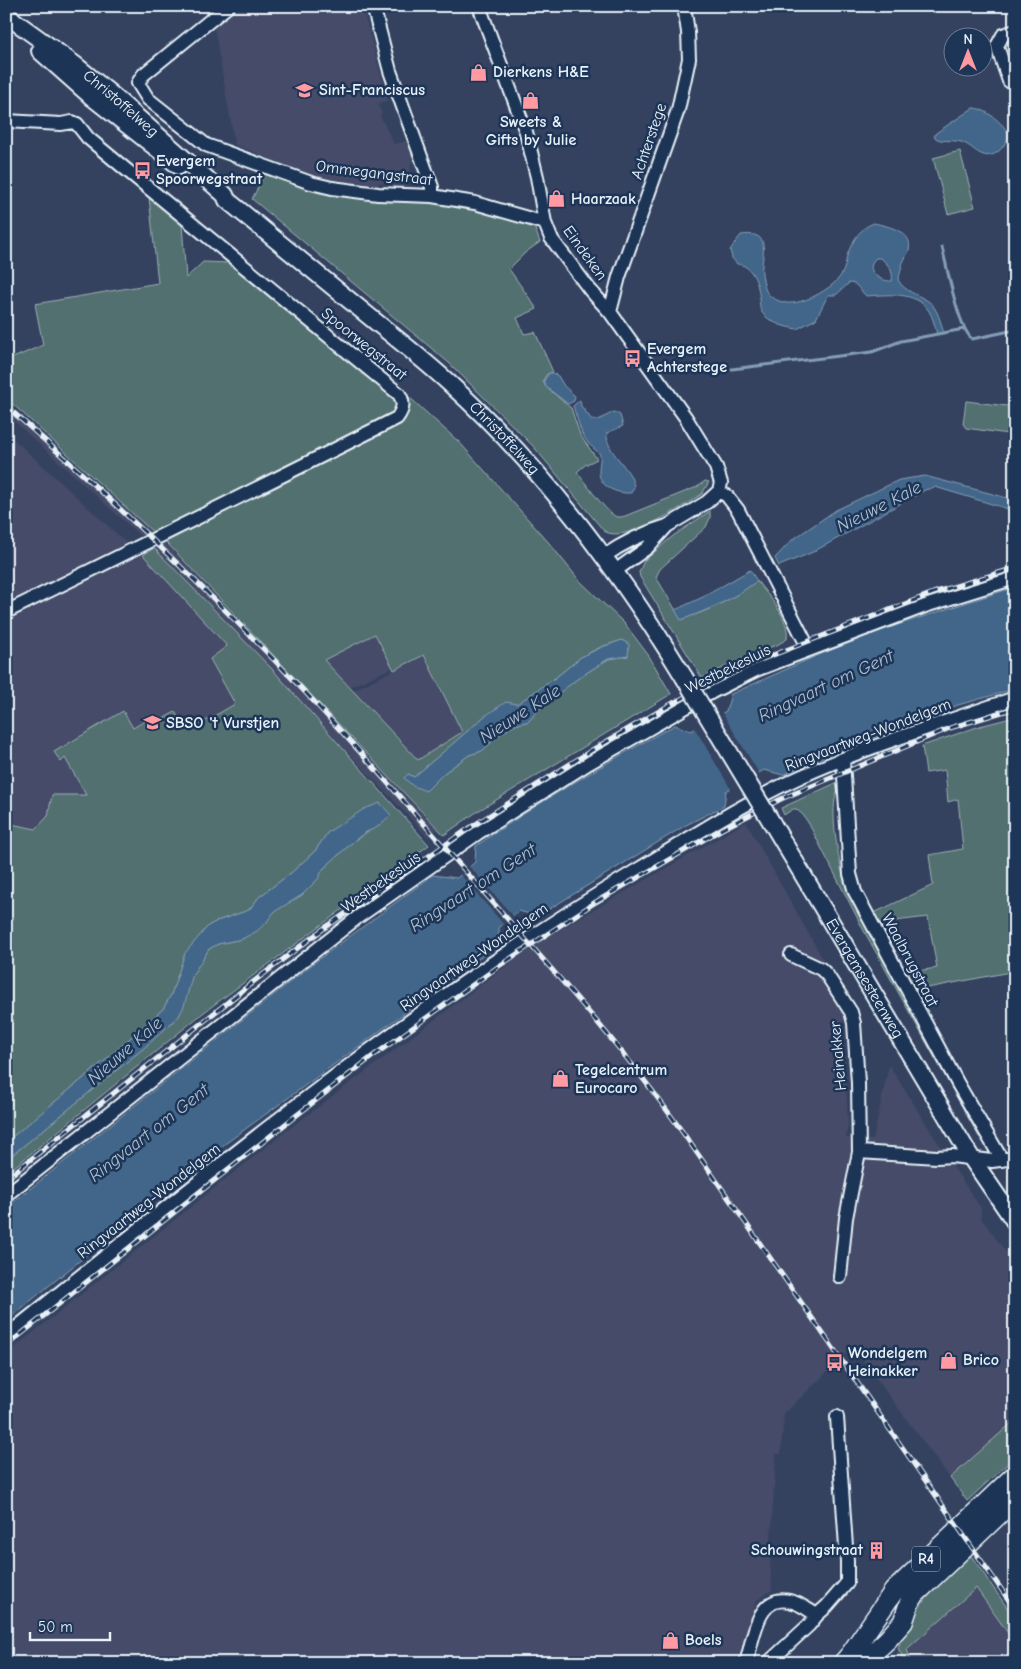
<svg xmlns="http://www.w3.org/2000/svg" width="1021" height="1669" font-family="'Comic Neue',sans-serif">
  <rect width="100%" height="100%" fill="#344260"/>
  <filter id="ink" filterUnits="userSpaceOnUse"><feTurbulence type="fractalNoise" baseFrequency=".02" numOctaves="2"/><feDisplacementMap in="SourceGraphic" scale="10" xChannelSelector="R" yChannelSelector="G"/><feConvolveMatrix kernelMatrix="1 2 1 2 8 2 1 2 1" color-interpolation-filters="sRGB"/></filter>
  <g filter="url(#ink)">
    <path fill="#444c67" d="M238 6H362L388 100 378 104 382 114 380 115 394 144 408 141 412 157 408 186 379 183V186L341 183 322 180 296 173 256 153 235 145 214 27Z
      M6 403 169 547 437 829 428 837 158 552 6 414Z
      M6 432 131 547 143 555 369 799 217 921 6 1142Z
      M375 634 392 668 350 687 323 660Z
      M424 655 462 732 418 760 352 691Z
      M746 822 825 963 843 1011 848 1125 846 1138 873 1140 889 1065 954 1168 981 1208V1218L1015 1264V1457L967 1501 853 1347 784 1414 781 1454H776L770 1558 772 1590 757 1600 736 1663H6V1354L286 1131 538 942Z
      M976 1588 1015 1643V1663H896L898 1648 907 1649Z"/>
    <path fill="#52706f" stroke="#9db0b4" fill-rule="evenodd" d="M960 151 975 207 948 214 933 158Z
      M265 174 320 193 444 204 479 210 533 224 540 242 526 252 509 269 537 309 517 318 524 334 535 332 553 372 547 374 545 377 543 381 546 387 571 408 580 435 597 459 585 465 577 472C584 481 608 515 617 517 619 517 623 517 625 516L697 487 705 481 709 482 702 494C683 506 625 545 604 531L533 446 449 363 252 199Z
      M149 197 182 224 186 278 203 262 229 263 395 398 396 407 392 415 155 534 6 398V361L43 345 35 304 158 283Z
      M408 396 460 443 550 544 579 580 625 624 649 656 671 694 478 811 444 835 166 542 354 444 408 408ZM375 634 394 670 424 655 462 732 418 760 324 660ZM622 640 628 656 608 659 577 679 539 709 529 721 515 725 501 733 482 751 469 755 444 773 426 791 408 774 414 777 485 716 517 704 555 678 581 657 601 647Z
      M966 401 1015 407V435L966 428 963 424Z
      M710 511V518L706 527 660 569 656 577 681 619C708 612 734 598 757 581 769 597 790 618 787 639L777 645 759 651 702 678 640 577 639 572 644 561 673 536Z
      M154 548 272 669 429 845 203 1013 18 1164 6 1173V1160L145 1047 179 1016 193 974 209 949 218 944 242 939 266 923 273 912 302 895 317 879 323 869 355 840 386 820 372 806 328 832 315 851 291 873 259 897 249 910 217 921 208 926 185 954 171 995 163 1009 102 1063 6 1142V1020L8 1018 6 1016V823L36 829 48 816 52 795H86L65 758 61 762 54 752 123 711 133 728 150 718 154 724 175 712 188 731 235 704 210 659 227 646 143 555Z
      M1015 717V971L912 991 903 973 937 968 928 917 878 923 874 913 933 885 929 855 963 849 958 799 948 802 945 770 926 773 922 746 980 726Z
      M836 783 838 791C828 806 839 862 844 880L982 1138 979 1137 864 931 809 824 803 815 796 809H793L784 815 781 808Z
      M1015 1420V1457L967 1501 950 1478Z
      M968 1555 972 1557 1015 1619V1643L976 1588 907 1649 911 1663H906L898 1648C910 1610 940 1583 968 1555Z"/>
    <path fill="#436689" stroke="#859eb5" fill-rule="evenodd" d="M973 108C985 108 1003 123 1008 133 1008 140 1004 146 999 151 982 164 975 146 961 142 951 139 942 143 934 137L936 133Z
      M874 223C887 226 914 231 909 250 907 256 902 262 901 269 900 273 900 276 898 280 905 292 917 294 928 301 938 308 940 321 944 333L937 334C935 327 933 317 929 311 915 290 887 295 866 296L855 284 849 283 836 295H828L816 319 797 329C785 327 773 324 764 315 758 309 760 300 759 293 757 280 751 265 737 264L732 258 730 250 741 235C768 231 764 247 762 266 761 272 763 279 764 285 766 295 773 299 782 302 798 308 833 289 841 275 846 268 845 261 848 253 853 240 861 227 874 223ZM876 258H880C888 263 894 272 892 281 879 282 863 269 876 258Z
      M549 373H553L558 376 564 386 575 396 574 401 568 404 546 387 544 381Z
      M580 400 581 406 592 420H598L614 412 620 415 623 426 607 433C605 453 632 467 634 487L631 493C617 494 598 487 599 470 599 464 601 460 600 454L589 444 582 434 573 406Z
      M925 476 1015 500V511L935 487 925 490 813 552 779 566 775 558 792 540 836 510 899 480Z
      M750 570 757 581C734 599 708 610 681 620L675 610 703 597Z
      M1015 587V689L958 705 811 762 783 775 764 770 726 791 724 806 686 825 538 916 518 911 499 928V944L203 1160 6 1321V1208L315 962 433 875 457 878 475 862 476 846C539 802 607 762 675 725L691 731 726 711 731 694 816 656 888 628Z
      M622 640 629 644 628 656 608 659 577 679 539 709 529 721 515 725 501 733 482 751 469 755 444 773 426 791 413 786 404 778 408 774 414 777 485 716 506 702 517 704 555 678 581 657 602 647Z
      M380 803 391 815 376 828 366 832 355 840 323 869 318 879 302 895 274 912 266 923 257 931 242 939 218 944 209 949 193 974 184 1006 179 1016 145 1047 6 1160V1142L102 1063 163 1009 171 995 185 953 208 926 217 921 249 910 259 897 291 873 315 851 328 832 364 809Z"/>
    <path fill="#344260" d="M721 711 760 775 732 791 694 727Z
      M468 865 514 917 505 926 459 873Z"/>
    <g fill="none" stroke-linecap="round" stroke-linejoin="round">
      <path stroke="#859eb5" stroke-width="3" d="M942 247C947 267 958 327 972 339L1015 330
        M732 369 872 352 901 341 964 329"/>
      <defs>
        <path id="minor" d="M228 6 143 75 138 83 148 99 206 145 311 183 332 188 378 194 432 196 475 203 545 223
          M373 6 390 71 432 187V196
          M479 6 526 132 537 177 545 223 551 238 590 290 610 312 686 418 716 467 721 483 719 491
          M1009 81 997 46 1003 35 1015 31
          M6 121 61 124 72 122 77 124 88 138 123 167 399 394C405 403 403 410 397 418 267 484 136 548 6 612
          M610 312 619 277 678 110 689 59 688 32 684 6
          M719 491 727 496 738 510 809 649
          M603 557C624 542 643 533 667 526
          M615 571 647 548 667 526 707 502 719 491
          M843 760 850 874 855 892 958 1084 1002 1160
          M791 955 821 969 827 975 851 1012 854 1023 858 1083 859 1152 846 1218 840 1277
          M859 1152 937 1157 952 1156 992 1161 1015 1158
          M6 1195 358 917 478 833 589 763 712 692 756 670 928 605 1015 578
          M6 1336C210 1172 412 1005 637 870 690 838 743 803 800 777 869 746 943 723 1015 698
          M746 1663C754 1638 757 1588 796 1603 803 1606 810 1611 817 1615
          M768 1663 809 1625 817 1615 827 1606 847 1583V1561L837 1417"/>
        <g id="major">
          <path id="s1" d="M6 15 74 64 112 95 225 195 227 200C273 238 319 275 365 313 393 336 422 358 449 383 542 467 619 570 684 677"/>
          <path d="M40 51 93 98 179 166"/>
          <path id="s2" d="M772 823 972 1159 1015 1222"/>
        </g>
        <path id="highway" d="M843 1663 850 1655 894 1591 1015 1475
          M862 1663 887 1640 903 1622 911 1598 1015 1499"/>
      </defs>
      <use href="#minor" stroke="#e8f1f8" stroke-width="16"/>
      <use href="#major" stroke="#e8f1f8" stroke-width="20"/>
      <use href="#highway" stroke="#e8f1f8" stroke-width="22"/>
      <use href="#minor" stroke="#1d3557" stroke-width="12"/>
      <use href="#major" stroke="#1d3557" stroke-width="16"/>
      <use href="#highway" stroke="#1d3557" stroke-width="19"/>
      <defs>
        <path id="rail" d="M6 406C110 497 210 592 305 692 363 754 419 818 474 881 546 963 619 1042 681 1130L1015 1609
          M6 1179 253 982 323 929 471 827 592 750 675 702 755 662 933 593 1015 568
          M6 1346 293 1118 373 1056 499 966 594 903 722 829 781 799 950 728 1015 708"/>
      </defs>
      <use href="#rail" stroke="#e8f1f8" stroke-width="5"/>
      <use href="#rail" stroke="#1d3557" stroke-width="3" stroke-dasharray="9" stroke-linecap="butt"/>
      <defs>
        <path id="major-bridge" d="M684 677 772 823"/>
      </defs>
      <use href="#major-bridge" stroke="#e8f1f8" stroke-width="20" stroke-linecap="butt"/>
      <use href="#major-bridge" stroke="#1d3557" stroke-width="16"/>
    </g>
  </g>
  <defs>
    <symbol id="shop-bare" viewBox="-9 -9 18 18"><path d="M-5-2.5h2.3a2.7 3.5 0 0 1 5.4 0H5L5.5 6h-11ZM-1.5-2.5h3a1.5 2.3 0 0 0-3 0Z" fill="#ff9aa2" stroke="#1d3557" stroke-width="2.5" paint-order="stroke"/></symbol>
    <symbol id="school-bare" viewBox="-9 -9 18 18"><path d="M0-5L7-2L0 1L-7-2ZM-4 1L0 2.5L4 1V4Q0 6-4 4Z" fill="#ff9aa2" stroke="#1d3557" stroke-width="2.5" paint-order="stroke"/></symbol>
    <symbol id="bus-bare" viewBox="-9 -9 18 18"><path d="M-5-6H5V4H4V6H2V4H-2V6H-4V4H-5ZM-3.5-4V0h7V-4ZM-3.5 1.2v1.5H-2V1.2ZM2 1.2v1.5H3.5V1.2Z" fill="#ff9aa2" stroke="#1d3557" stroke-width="2.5" paint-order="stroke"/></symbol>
    <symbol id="building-bare" viewBox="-9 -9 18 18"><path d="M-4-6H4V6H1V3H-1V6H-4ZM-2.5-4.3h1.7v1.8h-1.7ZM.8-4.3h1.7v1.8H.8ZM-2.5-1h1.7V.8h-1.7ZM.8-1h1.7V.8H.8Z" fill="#ff9aa2" stroke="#1d3557" stroke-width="2.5" paint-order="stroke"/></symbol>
  </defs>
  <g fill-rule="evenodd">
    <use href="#shop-bare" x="466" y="60" width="25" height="25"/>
    <use href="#school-bare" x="292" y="78" width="25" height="25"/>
    <use href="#shop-bare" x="518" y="88" width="25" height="25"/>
    <use href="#bus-bare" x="130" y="158" width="25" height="25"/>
    <use href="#shop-bare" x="544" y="186" width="25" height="25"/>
    <use href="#bus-bare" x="620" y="346" width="25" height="25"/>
    <use href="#school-bare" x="140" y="710" width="25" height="25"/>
    <use href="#shop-bare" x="548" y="1066" width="25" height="25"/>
    <use href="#shop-bare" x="936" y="1348" width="25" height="25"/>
    <use href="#bus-bare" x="822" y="1350" width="25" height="25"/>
    <use href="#building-bare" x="864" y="1538" width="25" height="25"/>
    <use href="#shop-bare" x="658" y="1628" width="25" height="25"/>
  </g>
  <g text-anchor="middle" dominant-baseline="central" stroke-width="5" stroke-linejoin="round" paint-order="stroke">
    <rect fill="#1d3557" stroke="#abb9c8" stroke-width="1" x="912" y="1546.5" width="28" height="25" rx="4"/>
    <g font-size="15" font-weight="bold" fill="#e8f1f8">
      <text x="926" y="1559">R4</text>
    </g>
    <g font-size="16" font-weight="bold" fill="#e8f1f8" stroke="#1d3557" text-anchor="start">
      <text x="493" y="72">Dierkens H&amp;E</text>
      <text x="319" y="90">Sint-Franciscus</text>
      <text x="531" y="122" text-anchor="middle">Sweets &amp;<tspan x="531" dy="18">Gifts by Julie</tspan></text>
      <text x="156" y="161">Evergem<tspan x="156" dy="18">Spoorwegstraat</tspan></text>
      <text x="571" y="199">Haarzaak</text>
      <text x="647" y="349">Evergem<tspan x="647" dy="18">Achterstege</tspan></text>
      <text x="166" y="723">SBSO 't Vurstjen</text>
      <text x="575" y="1070">Tegelcentrum<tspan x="575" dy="18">Eurocaro</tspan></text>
      <text x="848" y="1353">Wondelgem<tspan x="848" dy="18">Heinakker</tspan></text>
      <text x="963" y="1360">Brico</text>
      <text x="863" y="1550" text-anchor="end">Schouwingstraat</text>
      <text x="685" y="1640">Boels</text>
    </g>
    <g font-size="16" fill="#e8f1f8" stroke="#1d3557">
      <text stroke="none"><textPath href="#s1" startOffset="145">Christoffelweg</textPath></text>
      <text transform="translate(649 141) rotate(-71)">Achterstege</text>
      <text transform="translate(374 173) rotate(7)">Ommegangstraat</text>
      <text transform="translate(585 253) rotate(54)">Eindeken</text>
      <text transform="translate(364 344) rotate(39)">Spoorwegstraat</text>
      <text stroke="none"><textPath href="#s1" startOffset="655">Christoffelweg</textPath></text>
      <text transform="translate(728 669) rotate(-26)">Westbekesluis</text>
      <text transform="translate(868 735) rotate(-21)">Ringvaartweg-Wondelgem</text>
      <text transform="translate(381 882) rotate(-35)">Westbekesluis</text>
      <text transform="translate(474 957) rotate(-35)">Ringvaartweg-Wondelgem</text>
      <text transform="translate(910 960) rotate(62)">Waalbrugstraat</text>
      <text stroke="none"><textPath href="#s2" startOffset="181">Evergemsesteenweg</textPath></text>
      <text transform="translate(838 1056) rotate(-95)">Heinakker</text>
      <text transform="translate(149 1201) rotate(-38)">Ringvaartweg-Wondelgem</text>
    </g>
    <g font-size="18" font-style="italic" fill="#aec0d1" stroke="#1d3557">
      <text transform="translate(879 507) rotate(-27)">Nieuwe Kale</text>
      <text transform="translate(826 686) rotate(-25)">Ringvaart om Gent</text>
      <text transform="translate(520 714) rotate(-33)">Nieuwe Kale</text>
      <text transform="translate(473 888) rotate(-33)">Ringvaart om Gent</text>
      <text transform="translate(125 1051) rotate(-41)">Nieuwe Kale</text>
      <text transform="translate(149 1133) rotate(-38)">Ringvaart om Gent</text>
    </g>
  </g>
  <rect width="1021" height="1669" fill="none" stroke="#1d3557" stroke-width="25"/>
  <rect x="12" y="12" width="996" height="1644" fill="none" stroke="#e8f1f8" stroke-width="2" filter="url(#ink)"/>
  <g transform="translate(968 52)"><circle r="24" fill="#1d3557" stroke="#6e8097"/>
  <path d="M0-4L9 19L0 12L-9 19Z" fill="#ff9aa2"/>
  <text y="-8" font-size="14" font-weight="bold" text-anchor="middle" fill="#e8f1f8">N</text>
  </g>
  <path d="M30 1632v8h80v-8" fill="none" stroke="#e8f1f8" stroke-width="2.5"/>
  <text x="38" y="1632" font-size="15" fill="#e8f1f8" stroke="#1d3557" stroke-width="4" paint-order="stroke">50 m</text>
</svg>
